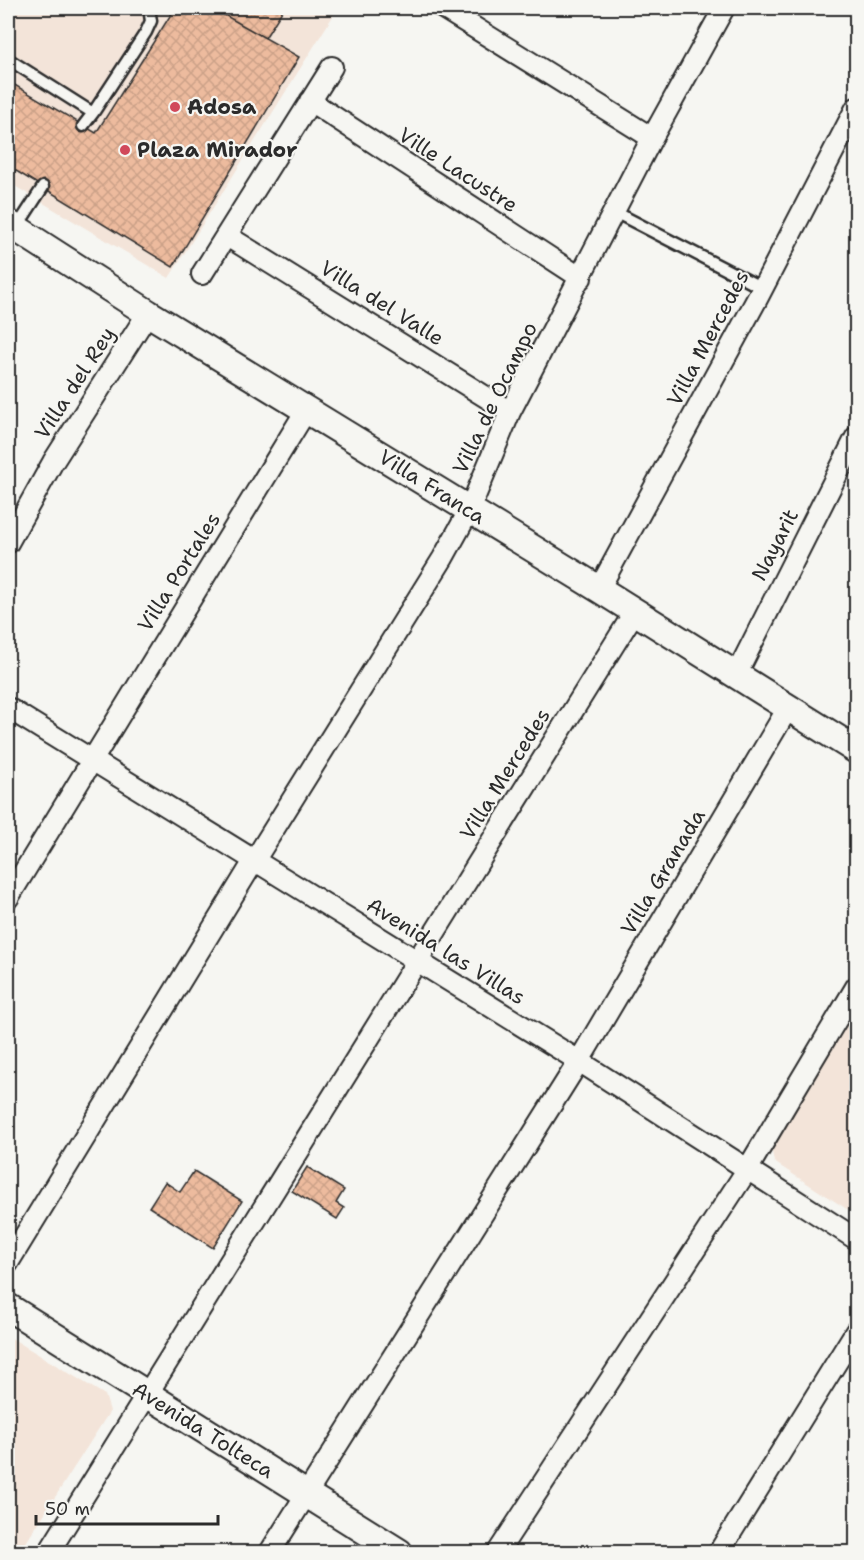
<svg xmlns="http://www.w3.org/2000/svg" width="864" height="1560" font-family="'Shantell Sans',sans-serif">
  <defs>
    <pattern id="building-cross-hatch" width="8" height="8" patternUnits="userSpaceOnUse" patternTransform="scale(1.5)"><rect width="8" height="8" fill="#edbb9e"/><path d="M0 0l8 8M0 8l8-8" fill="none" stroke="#cba188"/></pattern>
  </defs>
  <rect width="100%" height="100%" fill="#f6f6f2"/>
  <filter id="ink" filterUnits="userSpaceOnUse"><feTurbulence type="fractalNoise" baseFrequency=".0167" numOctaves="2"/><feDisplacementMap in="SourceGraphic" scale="12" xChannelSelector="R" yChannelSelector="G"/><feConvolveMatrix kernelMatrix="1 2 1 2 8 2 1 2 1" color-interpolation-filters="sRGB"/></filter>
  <g filter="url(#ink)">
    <path fill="#f3e4d9" d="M8 8H338L169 278 8 182Z
      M856 1009V1215L774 1162 771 1146Z
      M8 1336 105 1395 110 1411 20 1552H8Z"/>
    <path fill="url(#building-cross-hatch)" stroke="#2b2b2b" stroke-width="1.5" d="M175 8H212L299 57 173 267 8 166V81L96 133Z
      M212 8H284L265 38Z
      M307 1167 344 1190 336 1203 344 1208 337 1219 292 1191Z
      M194 1171 242 1201 213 1248 149 1207 165 1182 180 1192Z"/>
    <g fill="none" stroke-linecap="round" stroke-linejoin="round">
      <defs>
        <path id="service" d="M8 59 93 113 146 32 151 21 149 8
          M83 126 93 113
          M615 212 762 288
          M17 227 43 187"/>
        <path id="minor" d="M443 8 652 138
          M310 101 581 278
          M227 236 510 412
          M202 274 332 67
          M8 543 53 462 148 313
          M599 589 757 299 856 108
          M736 675 856 437
          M8 708 579 1061 856 1239
          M8 898 307 409
          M8 1263 254 861 443 558 469 511 510 412 652 138 724 8
          M49 1552 635 611
          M270 1552 579 1061 788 708
          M498 1552 747 1170 856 987
          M719 1552 856 1331"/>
        <path id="tertiary" d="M8 223 148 313 599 589 856 750
          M8 1307 399 1552"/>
      </defs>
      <use href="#service" stroke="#2b2b2b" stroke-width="15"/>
      <use href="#minor" stroke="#2b2b2b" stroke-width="24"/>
      <use href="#tertiary" stroke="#2b2b2b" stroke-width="30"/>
      <use href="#service" stroke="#f6f6f2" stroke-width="10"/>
      <use href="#minor" stroke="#f6f6f2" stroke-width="20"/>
      <use href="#tertiary" stroke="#f6f6f2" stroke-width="26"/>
    </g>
  </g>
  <g fill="#d1495b" stroke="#f6f6f2" stroke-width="2">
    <circle cx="175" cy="107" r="6"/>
    <circle cx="125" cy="150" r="6"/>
  </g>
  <g text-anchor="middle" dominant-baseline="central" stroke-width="4.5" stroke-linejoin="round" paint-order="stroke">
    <g font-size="21" font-weight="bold" fill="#2b2b2b" stroke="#f6f6f2" text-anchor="start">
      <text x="187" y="107">Adosa</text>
      <text x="137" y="150">Plaza Mirador</text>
    </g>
    <g font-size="21" fill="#2b2b2b" stroke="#f6f6f2">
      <text transform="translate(458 170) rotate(33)">Ville Lacustre</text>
      <text transform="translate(382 303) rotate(32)">Villa del Valle</text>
      <text transform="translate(708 338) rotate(-62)">Villa Mercedes</text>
      <text transform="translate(75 383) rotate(-57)">Villa del Rey</text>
      <text transform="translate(495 398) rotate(-64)">Villa de Ocampo</text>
      <text transform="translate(432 487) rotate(32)">Villa Franca</text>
      <text transform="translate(775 545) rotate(-63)">Nayarit</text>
      <text transform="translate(179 572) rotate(-58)">Villa Portales</text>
      <text transform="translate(505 774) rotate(-58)">Villa Mercedes</text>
      <text transform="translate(663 872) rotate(-59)">Villa Granada</text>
      <text transform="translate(446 951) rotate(32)">Avenida las Villas</text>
      <text transform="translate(203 1430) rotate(32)">Avenida Tolteca</text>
    </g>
  </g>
  <rect width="864" height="1560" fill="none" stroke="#f6f6f2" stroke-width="30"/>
  <rect x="15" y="15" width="834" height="1530" fill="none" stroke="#2b2b2b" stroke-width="2" filter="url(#ink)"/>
  <path d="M36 1515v9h182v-9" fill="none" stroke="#2b2b2b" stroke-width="3"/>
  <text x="45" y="1515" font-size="18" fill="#2b2b2b" stroke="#f6f6f2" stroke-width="4.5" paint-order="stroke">50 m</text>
</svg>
